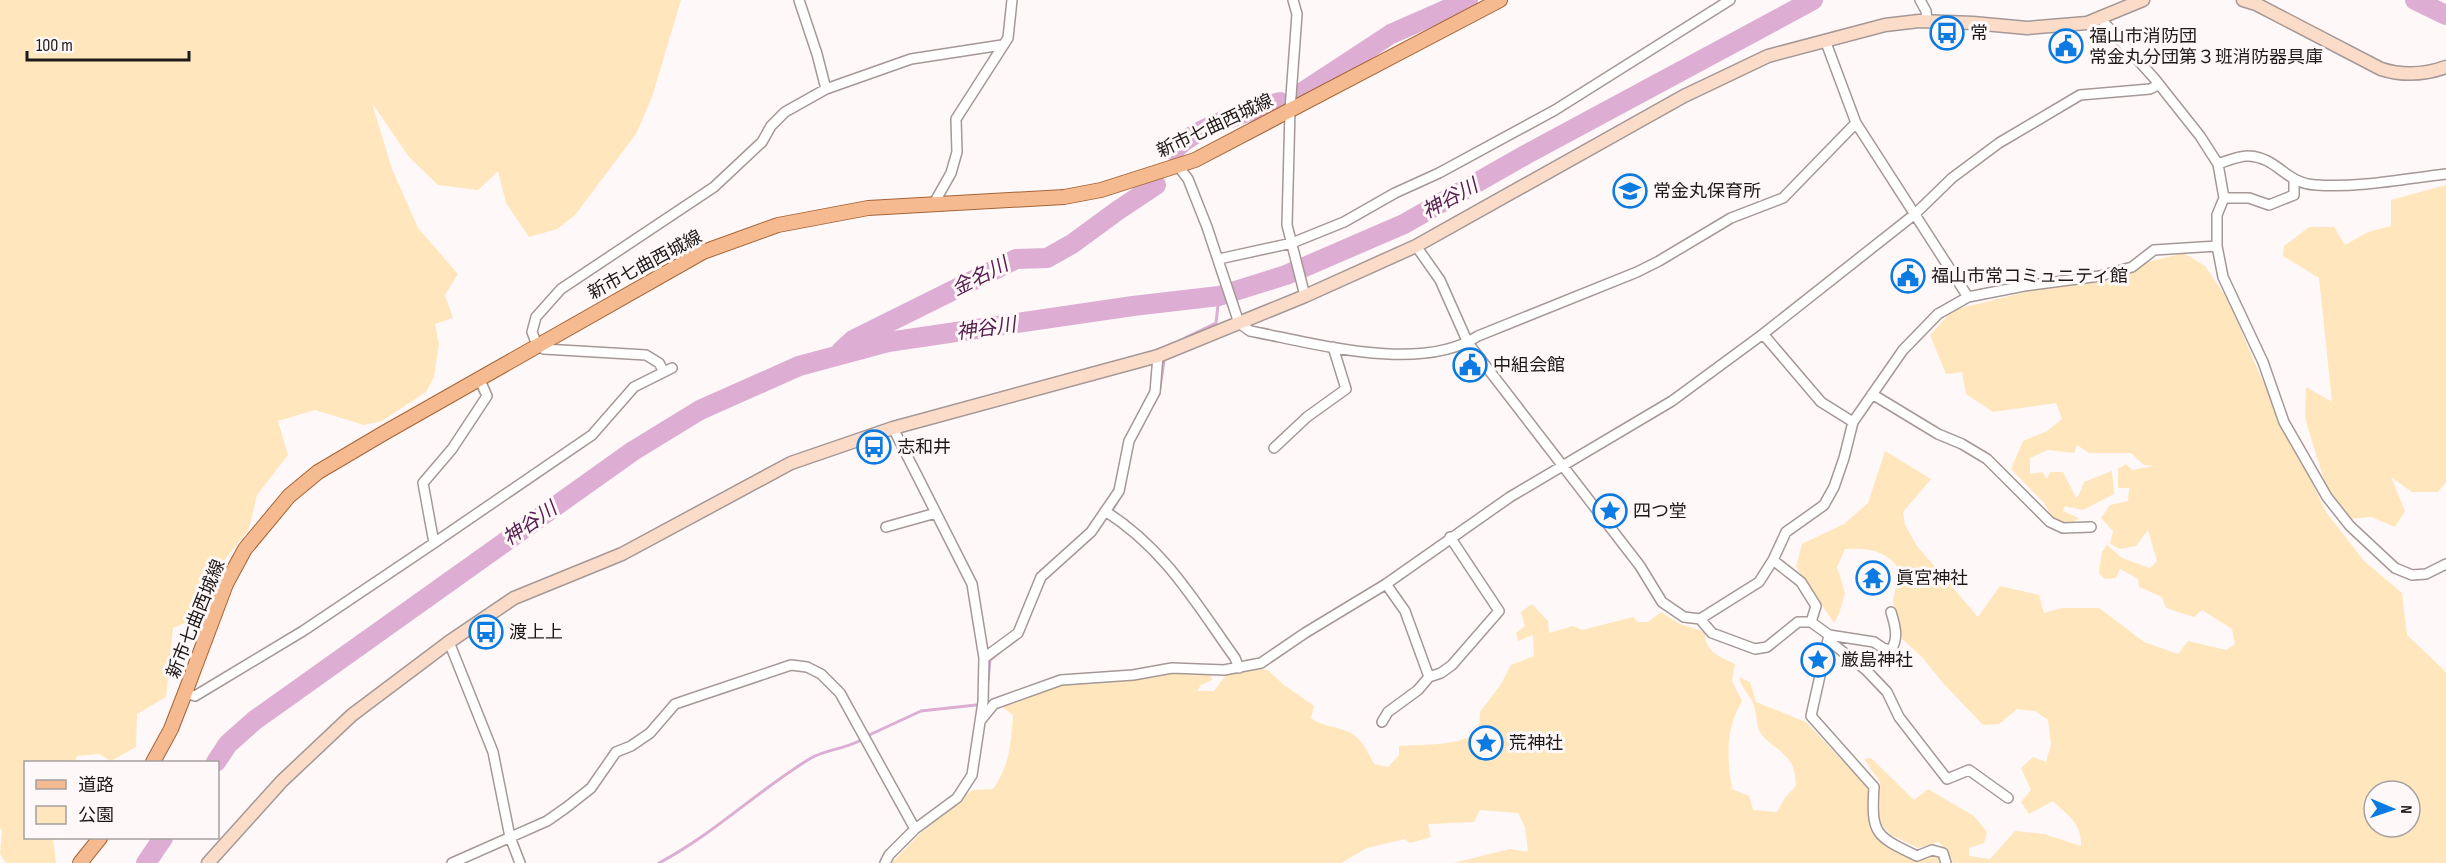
<svg xmlns="http://www.w3.org/2000/svg" width="2446" height="863" font-family="'Sofia Sans Condensed','Noto Sans JP',sans-serif">
  <rect width="100%" height="100%" fill="#fef9f8"/>
  <path fill="#ffe6bc" fill-rule="evenodd" d="M0 0H681L652 97 636 134 575 215 557 229 529 237 506 203 498 171 478 190 438 185 409 157 372 103 392 169 418 228 458 274 445 295 453 318 435 324 439 344 434 377 426 392 382 421 364 425 315 410 278 421 288 455 257 495 249 529 216 571 192 620 173 628 166 697 137 714 136 747 111 761 99 754 77 756 75 762H26V838H53L56 863H6L0 854 2 830 0 829Z
    M2446 185V482L2438 492H2412L2391 477 2405 511 2395 527 2371 517 2347 519 2327 490 2305 418 2306 387 2332 402 2319 278 2283 256 2284 246 2309 227H2334L2345 245 2368 232 2391 226V200Z
    M2184 253 2205 266 2229 301 2259 373 2326 512 2364 561 2402 593 2407 635 2446 672V863H1953L1948 852 1939 842 1918 848 1891 835 1879 822 1880 782 1864 759 1871 758 1914 800 1928 789 1974 816 1987 832 1984 843 1969 848V856L1990 859 2015 831 2044 834 2081 846C2082 823 2068 816 2053 801L2029 814 2021 802 2031 790 2021 768 2033 757 2046 762 2051 744 2048 720 2035 711 2017 709 1999 724 1983 725 1943 683 1922 657 1902 639 1893 601 1899 569C1886 550 1867 548 1845 549L1837 567 1845 593 1839 614 1834 623 1796 567 1802 544 1844 524 1868 503 1885 451 1931 479 1903 512 1905 525 1917 546 1978 617 2000 586 2039 595 2044 613 2062 608H2099L2144 642 2178 654 2188 641 2226 650 2235 644 2232 629 2202 610 2194 617 2166 608 2162 597 2139 587 2138 579 2120 569 2116 578 2105 579 2099 573 2102 552 2107 545 2122 558 2150 568 2157 561 2148 530 2136 546 2120 549 2110 544 2113 531 2101 518 2110 505 2128 501 2129 488H2118V469L2126 464 2132 470 2154 466 2144 465 2131 453H2089L2077 445 2074 453 2048 450 2030 458V474L2042 472 2047 479 2050 472H2063L2076 498 2079 495 2084 482 2112 471 2114 494 2083 510 2065 506 2063 511 2079 518 2066 527 2055 522 2044 503 2011 469 2023 441 2047 431 2062 419 2056 403 1993 412 1966 394 1962 372 1946 374 1930 335 1953 310ZM2374 791H2410V827H2374Z
    M1532 604 1548 621 1549 633 1573 626 1582 630 1633 617 1638 622H1648L1661 612 1680 624 1705 632C1704 651 1720 657 1735 664L1732 681 1742 701C1725 730 1727 757 1732 789L1749 796 1753 810 1777 812 1784 799 1796 786C1795 753 1779 754 1761 734 1756 727 1757 714 1754 706 1751 695 1741 689 1739 677L1750 682 1756 702 1806 722 1869 789 1870 821 1882 842 1912 859 1934 854 1942 859 1943 863H1453L1510 849 1528 852 1525 827 1518 813 1480 810 1474 822 1428 824 1431 837 1410 843 1405 839 1367 848 1341 863H891L948 806 973 790 993 789C1010 765 1011 743 1013 715L1001 706 1063 683 1170 665 1206 664 1212 680 1201 685 1197 691H1214L1229 671 1254 666 1269 671 1284 685 1314 706 1311 718C1324 728 1343 726 1355 736 1364 743 1369 754 1374 764L1388 767 1399 755V746C1423 744 1460 747 1479 731L1480 712 1501 684 1511 665 1534 656 1533 635 1518 641 1516 633 1525 626 1521 612Z"/>
  <g fill="none" stroke-linecap="round" stroke-linejoin="round">
    <path stroke="#ddadd3" stroke-width="3" d="M1185 338 1216 323 1219 296
      M1153 405 1159 394 1164 361
      M1113 509 1123 492
      M988 681 990 660 1001 651
      M867 736 921 711 976 705
      M659 863C714 834 758 790 811 758 825 750 844 749 859 741"/>
    <path stroke="#ddadd3" stroke-width="20" d="M2415 0 2446 15
      M1301 93 1391 34 1468 0
      M1174 151C1193 127 1250 111 1280 102
      M841 351 853 340 1016 259 1047 258 1072 244 1117 211 1156 185
      M216 762 228 744 255 720 633 451 700 410 799 366 888 342 1133 306 1219 296 1286 275 1404 224 1527 154 1813 0
      M146 863 163 838"/>
    <defs>
      <path id="street" d="M799 0 817 54 826 89
        M1293 0 1297 14 1290 110 1287 225 1305 296
        M1920 0 1926 11 1927 21
        M2100 18 2154 78 2200 136 2218 164 2224 198 2217 215V246L2223 277 2263 362 2284 422 2327 497 2350 526 2395 568 2412 575 2426 574 2446 564
        M1825 40 1856 123 1968 297
        M2218 164C2227 161 2240 155 2249 156 2279 158 2284 183 2316 185 2358 188 2404 179 2446 174
        M1178 166 1188 179 1207 227 1239 323 1250 331C1314 343 1420 374 1478 336L1637 272 1659 261 1731 218 1783 198 1856 123
        M2224 198H2249L2269 205 2294 195V181
        M933 205 951 173 957 152 956 119 1008 38 1012 0
        M1416 246 1440 280 1468 343 1640 566 1662 602 1684 617 1700 619 1759 582 1773 560 1786 532 1824 505 1834 487 1844 458 1853 422 1903 350 1938 314 1968 297 2024 286 2100 276 2132 267 2154 250 2217 246
        M1219 259 1292 243 1344 222 1395 193 1439 173 1555 110 1730 0
        M1763 334 1821 402 1853 422
        M664 372 659 363 646 355 544 349 537 345 532 332 536 317 561 289 714 187 762 142 771 126 785 112 826 89 911 59 1002 45
        M1872 394 1938 434 1962 444 1987 459 2050 522 2063 528 2091 527
        M1274 448 1307 417 1346 389 1333 347
        M1105 511C1165 549 1195 602 1235 658L1239 668
        M886 527 936 513
        M434 543 592 435 634 387 672 368
        M1773 560 1801 582 1816 606 1811 622
        M1386 584 1405 611 1429 677
        M1891 612C1895 625 1899 638 1891 650L1883 648 1874 642 1829 635 1811 716 1874 787C1871 834 1875 836 1917 856L1932 850 1943 853 1946 863
        M1700 619 1712 633 1755 649 1767 647 1798 622H1811L1829 635 1833 644 1866 670 1887 692 1899 717 1947 779 1969 770 2008 798
        M449 642 493 752 510 837 520 863
        M984 658 1018 633 1041 577 1091 532 1119 491 1129 441 1155 392 1158 356
        M185 693 195 696 303 631 434 543 423 483 452 449 487 396 479 378
        M981 720 994 704 1061 680 1133 675 1172 668 1224 670 1261 663 1305 633 1386 584 1510 497 1672 401 1763 334 1915 214 1952 178 1999 143 2080 95 2150 89 2158 85
        M1382 722 1388 712 1418 690 1429 677 1441 673 1452 665 1499 611 1450 537
        M452 863 547 821 567 807 591 788 616 752 631 746 650 733 675 704 791 665 807 667 821 674 840 693 915 829
        M885 863 889 855 915 829 957 798 972 775 983 702 984 658 972 584 893 428"/>
      <path id="secondary" d="M2243 0 2256 4 2381 69C2403 76 2424 75 2446 67
        M208 863 282 781 352 715 449 642 514 598 622 554 791 463 893 428 1158 356 1305 296 1416 246 1684 96 1768 56 1885 25 1919 21 1973 23 2027 28 2087 23 2143 0"/>
      <path id="primary" d="M153 762 171 729 185 693 226 584 245 549 289 496 318 472 384 433 703 252 778 225 868 208 1064 197 1101 190 1195 160 1500 0
        M80 863 100 838"/>
    </defs>
    <use href="#street" stroke="#a59897" stroke-width="12"/>
    <use href="#secondary" stroke="#a59897" stroke-width="15"/>
    <use href="#primary" stroke="#a66437" stroke-width="16"/>
    <use href="#street" stroke="#fff" stroke-width="9"/>
    <use href="#secondary" stroke="#fadcc8" stroke-width="12"/>
    <use href="#primary" stroke="#f5ba90" stroke-width="14"/>
  </g>
  <defs>
    <symbol id="bus-ring" viewBox="-11 -11 22 22"><circle r="9.5" fill="#fef9f8" stroke="#0b7ae1" stroke-width="1.5"/><path d="M-5-6H5V4H4V6H2V4H-2V6H-4V4H-5ZM-3.5-4V0h7V-4ZM-3.5 1.2v1.5H-2V1.2ZM2 1.2v1.5H3.5V1.2Z" fill="#0b7ae1"/></symbol>
    <symbol id="civic-ring" viewBox="-11 -11 22 22"><circle r="9.5" fill="#fef9f8" stroke="#0b7ae1" stroke-width="1.5"/><path d="M-.6-6.5H3V-4.5H.6V-3L4-1V1h2V6H-6V1h2V-1L-.6-3ZM-1.2 2.5V6h2.4V2.5Z" fill="#0b7ae1"/></symbol>
    <symbol id="school-ring" viewBox="-11 -11 22 22"><circle r="9.5" fill="#fef9f8" stroke="#0b7ae1" stroke-width="1.5"/><path d="M0-5L7-2L0 1L-7-2ZM-4 1L0 2.5L4 1V4Q0 6-4 4Z" fill="#0b7ae1"/></symbol>
    <symbol id="sight-ring" viewBox="-11 -11 22 22"><circle r="9.5" fill="#fef9f8" stroke="#0b7ae1" stroke-width="1.5"/><path d="M0-6L1.8-2.2L6-1.7L2.9 1.2L3.7 5.4L0 3.3L-3.7 5.4L-2.9 1.2L-6-1.7L-1.8-2.2Z" fill="#0b7ae1"/></symbol>
    <symbol id="temple-ring" viewBox="-11 -11 22 22"><circle r="9.5" fill="#fef9f8" stroke="#0b7ae1" stroke-width="1.5"/><path d="M0-6L5-2H3V0L6.5 2.5H4V6H1.5V3h-3V6H-4V2.5H-6.5L-3 0V-2H-5Z" fill="#0b7ae1"/></symbol>
  </defs>
  <g fill-rule="evenodd">
    <use href="#bus-ring" x="1928" y="14" width="38" height="38"/>
    <use href="#civic-ring" x="2047" y="27" width="38" height="38"/>
    <use href="#school-ring" x="1611" y="172" width="38" height="38"/>
    <use href="#civic-ring" x="1889" y="257" width="38" height="38"/>
    <use href="#civic-ring" x="1451" y="346" width="38" height="38"/>
    <use href="#bus-ring" x="855" y="428" width="38" height="38"/>
    <use href="#sight-ring" x="1591" y="492" width="38" height="38"/>
    <use href="#temple-ring" x="1854" y="559" width="38" height="38"/>
    <use href="#bus-ring" x="467" y="613" width="38" height="38"/>
    <use href="#sight-ring" x="1799" y="641" width="38" height="38"/>
    <use href="#sight-ring" x="1467" y="724" width="38" height="38"/>
  </g>
  <g text-anchor="middle" dominant-baseline="central" stroke-width="6" stroke-linejoin="round" paint-order="stroke">
    <g font-size="18" fill="#1f1a1a" stroke="#fef9f8" text-anchor="start">
      <text x="1970" y="33">常</text>
      <text x="2089" y="36">福山市消防団<tspan x="2089" dy="21">常金丸分団第３班消防器具庫</tspan></text>
      <text x="1653" y="191">常金丸保育所</text>
      <text x="1931" y="276">福山市常コミュニティ館</text>
      <text x="1493" y="365">中組会館</text>
      <text x="897" y="447">志和井</text>
      <text x="1633" y="511">四つ堂</text>
      <text x="1896" y="578">眞宮神社</text>
      <text x="509" y="632">渡上上</text>
      <text x="1841" y="660">厳島神社</text>
      <text x="1509" y="743">荒神社</text>
    </g>
    <g font-size="18" fill="#1f1a1a" stroke="#fef9f8">
      <text transform="translate(1215 126) rotate(-25)">新市七曲西城線</text>
      <text transform="translate(645 265) rotate(-28)">新市七曲西城線</text>
      <text transform="translate(196 619) rotate(-68)">新市七曲西城線</text>
    </g>
    <g font-size="20" font-style="italic" fill="#582050" stroke="#fef9f8">
      <text transform="translate(1450 199) rotate(-29)">神谷川</text>
      <text transform="translate(980 277) rotate(-27)">金名川</text>
      <text transform="translate(986 329) rotate(-8)">神谷川</text>
      <text transform="translate(530 524) rotate(-35)">神谷川</text>
    </g>
  </g>
  <rect x="24" y="761" width="195" height="78" fill="#fef9f8" stroke="#a5a09f" stroke-width="1.5"/>
  <rect x="36" y="780" width="30" height="9" fill="#f5ba90" stroke="#a5a09f" stroke-width="1.5"/>
  <text x="78" y="791" font-size="18" fill="#1f1a1a">道路</text>
  <rect x="36" y="806" width="30" height="18" fill="#ffe6bc" stroke="#a5a09f" stroke-width="1.5"/>
  <text x="78" y="821" font-size="18" fill="#1f1a1a">公園</text>
  <g transform="translate(2392 809) rotate(92)"><circle r="28" fill="#fef9f8" stroke="#a5a09f" stroke-width="1.5"/>
  <path d="M0-4.5L10 22L0 15L-10 22Z" fill="#0b7ae1"/>
  <text y="-9" font-size="16" font-weight="bold" text-anchor="middle" fill="#1f1a1a">N</text>
  </g>
  <path d="M27 51v9h162v-9" fill="none" stroke="#1f1a1a" stroke-width="3"/>
  <text x="36" y="51" font-size="18" fill="#1f1a1a" stroke="#fef9f8" stroke-width="4.5" paint-order="stroke">100 m</text>
</svg>
